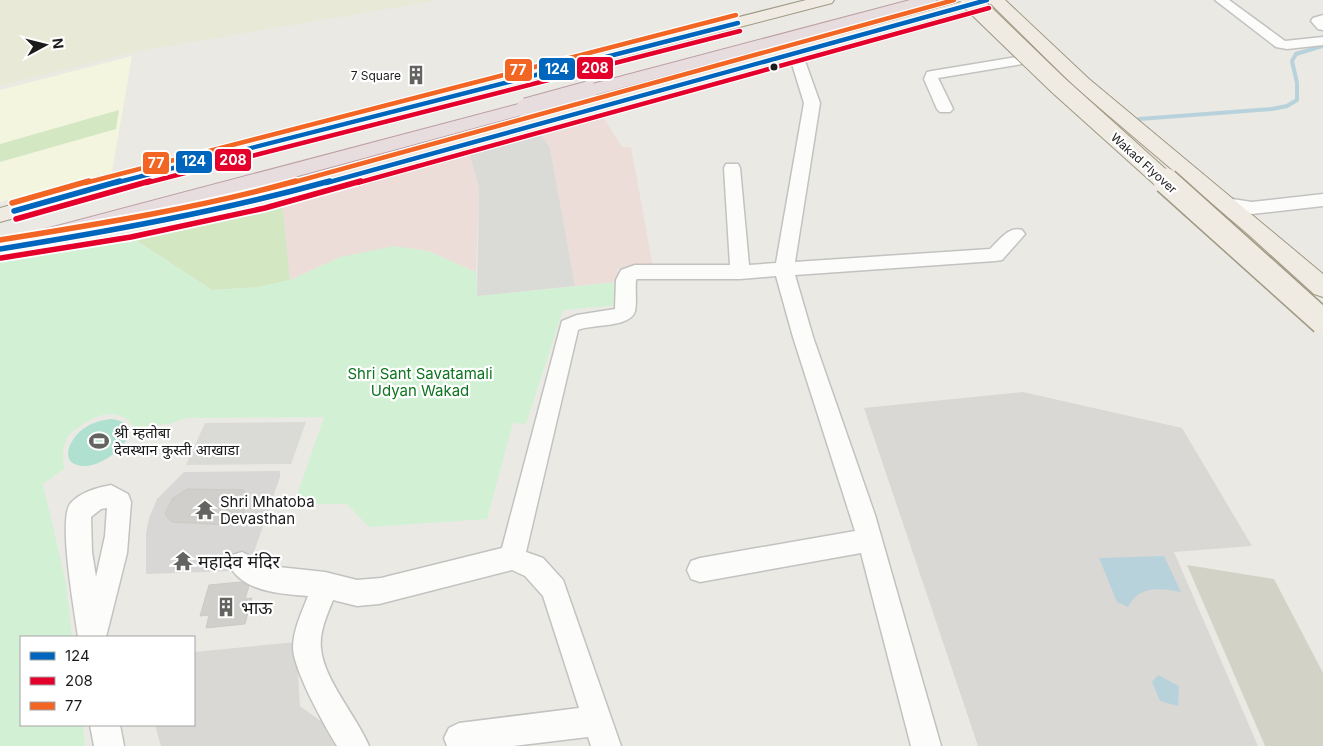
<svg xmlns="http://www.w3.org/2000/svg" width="1323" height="746" font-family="Inter,'Noto Sans Devanagari',sans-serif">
  <rect width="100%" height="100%" fill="#eae9e4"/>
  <path fill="#d9d8d5" d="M1023 392 1182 428 1252 546 1174 552 1258 746H978L864 408Z
    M296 642 300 706 333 730 335 746H161L155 725H194V652Z"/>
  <path fill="#ecddd9" d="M600 112 622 147H631L653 267 617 269 619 282 575 286 550 148 537 129Z
    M468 149 479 188 476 272 428 251 341 257 290 280 282 201Z"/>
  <path fill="#f3f5de" d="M132 56 112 172 0 202V90Z"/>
  <path fill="#d8d7d5" d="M280 471V477L254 552 234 571 146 574V533L149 518 157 499 184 472Z"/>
  <path fill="#d2d3c6" d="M1187 565 1274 579 1323 673V746H1265Z"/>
  <path fill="#e8ead7" d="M0 0H441L144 50 0 86Z"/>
  <path fill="#d3e7c3" d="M119 110 116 129 0 162V144Z
    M282 201 290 280 259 287 212 290 128 235 177 226Z"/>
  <path fill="#d2f1d4" d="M127 235 212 290 259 287 290 280 341 257 394 246 428 251 476 272 477 296 619 282 621 305 563 310 526 424 513 423 487 519 369 527 347 504H294L324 417 186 418 169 424 134 427C118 406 97 414 79 427 76 429 71 432 69 435 63 444 61 458 65 468L43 484 66 583 72 637H21V725H83L85 746H0V262Z"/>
  <path fill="#b0e1d0" d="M111 419C154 424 110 466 85 466 58 466 68 440 83 429 91 423 101 420 111 419Z"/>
  <path fill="#dadad7" d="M537 129 550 148 575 286 477 296 479 188 468 149Z
    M306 422 291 464 186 465 205 423Z"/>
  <path fill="#b8d2dc" d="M1164 556 1181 592C1160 588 1139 585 1128 607L1117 602 1099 558Z
    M1158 675 1179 686 1178 706 1160 701 1152 682Z"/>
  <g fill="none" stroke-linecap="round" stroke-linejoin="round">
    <path stroke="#b8d2dc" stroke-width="4" d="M1139 119 1272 109 1287 106 1297 100V83L1292 61 1296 54 1323 46"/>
  </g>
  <path fill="#d1cfcb" stroke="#cdcac5" d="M187 489 244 490 247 502 242 516 227 525 172 522 165 514 172 499Z
    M241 582 249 586 245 599 252 598 245 624 206 628 209 615 200 616 209 585Z"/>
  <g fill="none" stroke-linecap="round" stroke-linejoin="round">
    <defs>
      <path id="minor" d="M1215 0H1229L1285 41 1323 37V45L1287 49 1276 47Z
        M1323 15V30L1318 29 1311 21 1313 18Z
        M793 50 798 51 805 61 820 103 795 262 990 249C1000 240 1008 226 1022 230L1025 234 1002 260 995 261 795 275 813 337 875 515 941 746H911L861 553 700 582 691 579 687 570 691 561 700 558 855 531 793 337 776 276 740 279H637L636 280C635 290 637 302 635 311 631 328 591 324 578 330L526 552 543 558 563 580 621 746H591L588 737 513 746H447L444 738 449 728 459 723 579 708 543 596 525 576 512 570 379 604 357 606 333 600C327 615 319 632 321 649 324 680 357 717 369 746H337C324 725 294 671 293 648 293 630 302 612 308 596 282 594 241 592 229 564L233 555 242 552 269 566 325 572 357 580 381 578 502 548 562 321 577 315 615 309 616 280 621 270 635 265H730L724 168 726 164H738L740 168 749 265 776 263 804 103 791 61 786 54Z
        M1023 56 1030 60 1028 63 938 78 953 109 950 112H940L937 109 924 79 927 72 932 71Z
        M1323 194V206L1252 214 1220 208 1217 204 1220 200 1226 198 1252 202Z
        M111 485 128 494 131 502 127 553 106 637H78C75 614 58 521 70 504 80 492 96 488 111 485ZM107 508 105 536 96 577 92 552 91 517 101 509Z
        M90 725H120L124 746H94Z"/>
      <path id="major" d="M806 0H834L832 3 158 178 0 222V208L142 168Z
        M968 0H1005L1089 79 1323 274V297L1314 294 1249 235 1075 87 991 4 263 207 129 236 37 251 29 249 25 243 29 237 37 235 129 220 262 193Z"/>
      <path id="highway" d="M910 0H937L935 3 595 95 588 97 581 95 578 91 581 87Z
        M526 102 533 104 536 108 533 112 0 257V241Z"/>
    </defs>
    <use href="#minor" stroke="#c2c2c0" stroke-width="3"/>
    <use href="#major" stroke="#9f9882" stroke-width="2"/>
    <use href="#highway" stroke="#bd9ea4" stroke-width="2"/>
    <use href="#minor" fill="#fcfcfb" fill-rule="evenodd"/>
    <use href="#major" fill="#efebe3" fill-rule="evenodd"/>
    <use href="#highway" fill="#e8ddde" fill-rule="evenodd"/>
    <defs>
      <path id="major-bridge-far1" d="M970 0 1058 85 1167 183"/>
      <path id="major-bridge" d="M1166 181 1323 322"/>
      <path id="highway-bridge" d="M526 108 588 91"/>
    </defs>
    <use href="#major-bridge-far1" stroke="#9f9882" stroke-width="21" stroke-linecap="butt"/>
    <use href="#major-bridge" stroke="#9f9882" stroke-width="28" stroke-linecap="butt"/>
    <use href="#highway-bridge" stroke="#bd9ea4" stroke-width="21" stroke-linecap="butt"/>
    <use href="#major-bridge-far1" stroke="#efebe3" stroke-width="19"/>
    <use href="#major-bridge" stroke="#efebe3" stroke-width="25"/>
    <use href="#highway-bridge" stroke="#e8ddde" stroke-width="19"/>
    <defs>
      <path id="bus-1-far1" d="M115 183 738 23
        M326 183 987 0"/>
      <path id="bus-1" d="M14 211 120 181
        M0 249C111 231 221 211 330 181"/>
      <path id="bus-2-far1" d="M146 183 740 31
        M357 183 989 8"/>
      <path id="bus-2" d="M16 219 150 181
        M1 258 131 237 265 208 361 181"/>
      <path id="bus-3-far1" d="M85 183 736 15
        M291 183 954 0"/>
      <path id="bus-3" d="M12 203 89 181
        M0 240C99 224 199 208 296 181"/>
    </defs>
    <use href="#bus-1-far1" stroke="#fff" stroke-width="7"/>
    <use href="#bus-1" stroke="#fff" stroke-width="9"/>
    <use href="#bus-2-far1" stroke="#fff" stroke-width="7"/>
    <use href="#bus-2" stroke="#fff" stroke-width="9"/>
    <use href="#bus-3-far1" stroke="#fff" stroke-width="7"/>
    <use href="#bus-3" stroke="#fff" stroke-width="9"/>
    <use href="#bus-1-far1" stroke="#0065bd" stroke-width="4.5"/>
    <use href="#bus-1" stroke="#0065bd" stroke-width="5.5"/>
    <use href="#bus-2-far1" stroke="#e4002b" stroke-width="4.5"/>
    <use href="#bus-2" stroke="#e4002b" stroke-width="5.5"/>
    <use href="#bus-3-far1" stroke="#f26522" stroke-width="4.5"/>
    <use href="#bus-3" stroke="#f26522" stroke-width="5.5"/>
  </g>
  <defs>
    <symbol id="building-bare" viewBox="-9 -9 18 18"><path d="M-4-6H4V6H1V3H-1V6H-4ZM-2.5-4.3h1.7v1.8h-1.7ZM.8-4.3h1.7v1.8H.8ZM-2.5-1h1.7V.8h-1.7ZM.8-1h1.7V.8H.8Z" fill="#636361" stroke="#fff" stroke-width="2.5" paint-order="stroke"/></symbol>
    <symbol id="stadium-bare" viewBox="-9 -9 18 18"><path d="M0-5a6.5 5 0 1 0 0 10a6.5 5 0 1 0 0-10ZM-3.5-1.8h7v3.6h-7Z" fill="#636361" stroke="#fff" stroke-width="2.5" paint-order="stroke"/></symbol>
    <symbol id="temple-bare" viewBox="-9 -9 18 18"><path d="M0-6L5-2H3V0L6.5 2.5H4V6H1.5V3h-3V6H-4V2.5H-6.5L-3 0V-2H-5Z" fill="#636361" stroke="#fff" stroke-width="2.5" paint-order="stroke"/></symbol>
  </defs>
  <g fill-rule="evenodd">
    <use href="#building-bare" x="402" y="61" width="28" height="28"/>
    <use href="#stadium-bare" x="85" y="427" width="28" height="28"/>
    <use href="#temple-bare" x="191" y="496" width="28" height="28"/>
    <use href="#temple-bare" x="169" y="547" width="28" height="28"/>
    <use href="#building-bare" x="212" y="593" width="28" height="28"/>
  </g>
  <circle fill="#1b1b1b" stroke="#fff" stroke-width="2" cx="774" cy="67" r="4.5"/>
  <g text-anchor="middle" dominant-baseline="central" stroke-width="4.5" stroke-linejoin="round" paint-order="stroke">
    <g font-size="12" fill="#1b1b1b" stroke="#fff" text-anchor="end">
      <text x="401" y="75">7 Square</text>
    </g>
    <g font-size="12" fill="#1b1b1b" stroke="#fff">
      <text transform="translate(1144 163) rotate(42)">Wakad Flyover</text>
    </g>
    <g font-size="15" fill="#0f741f" stroke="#fff">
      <text x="420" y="373">Shri Sant Savatamali<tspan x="420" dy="17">Udyan Wakad</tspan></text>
    </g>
    <g font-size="15" fill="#1b1b1b" stroke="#fff" text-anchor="start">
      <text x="114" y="432">श्री म्हतोबा<tspan x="114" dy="17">देवस्थान कुस्ती आखाडा</tspan></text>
      <text x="220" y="501">Shri Mhatoba<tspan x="220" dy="17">Devasthan</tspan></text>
    </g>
    <g font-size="18" fill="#1b1b1b" stroke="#fff" text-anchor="start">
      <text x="198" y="561">महादेव मंदिर</text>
      <text x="241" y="607">भाऊ</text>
    </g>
  </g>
  <g stroke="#fff" stroke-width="2">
    <rect x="576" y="56" width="38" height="24" rx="5" fill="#e4002b"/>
    <rect x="538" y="57" width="38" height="24" rx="5" fill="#0065bd"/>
    <rect x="504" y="58" width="29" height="24" rx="5" fill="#f26522"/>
    <rect x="214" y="148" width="38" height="24" rx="5" fill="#e4002b"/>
    <rect x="175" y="150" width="38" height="24" rx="5" fill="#0065bd"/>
    <rect x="142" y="151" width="28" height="24" rx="5" fill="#f26522"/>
  </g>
  <g font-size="14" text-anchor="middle" font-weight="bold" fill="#fff">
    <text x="595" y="73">208</text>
    <text x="557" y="74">124</text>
    <text x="518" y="75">77</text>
    <text x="233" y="165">208</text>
    <text x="194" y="166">124</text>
    <text x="156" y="168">77</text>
  </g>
  <rect x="20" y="636" width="175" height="90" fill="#ffffff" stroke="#a4a4a4"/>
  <rect x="30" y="652" width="25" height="8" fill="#0065bd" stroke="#a4a4a4"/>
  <text x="65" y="661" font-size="15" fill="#1b1b1b">124</text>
  <rect x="30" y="677" width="25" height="8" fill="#e4002b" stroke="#a4a4a4"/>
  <text x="65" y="686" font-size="15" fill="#1b1b1b">208</text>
  <rect x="30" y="702" width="25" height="8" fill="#f26522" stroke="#a4a4a4"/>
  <text x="65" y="711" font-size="15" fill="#1b1b1b">77</text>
  <g transform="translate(45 45) rotate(83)" stroke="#ffffff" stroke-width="4" paint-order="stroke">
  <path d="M0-4L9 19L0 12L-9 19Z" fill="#1b1b1b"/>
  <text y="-8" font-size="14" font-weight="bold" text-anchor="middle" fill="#1b1b1b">N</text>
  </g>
</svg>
